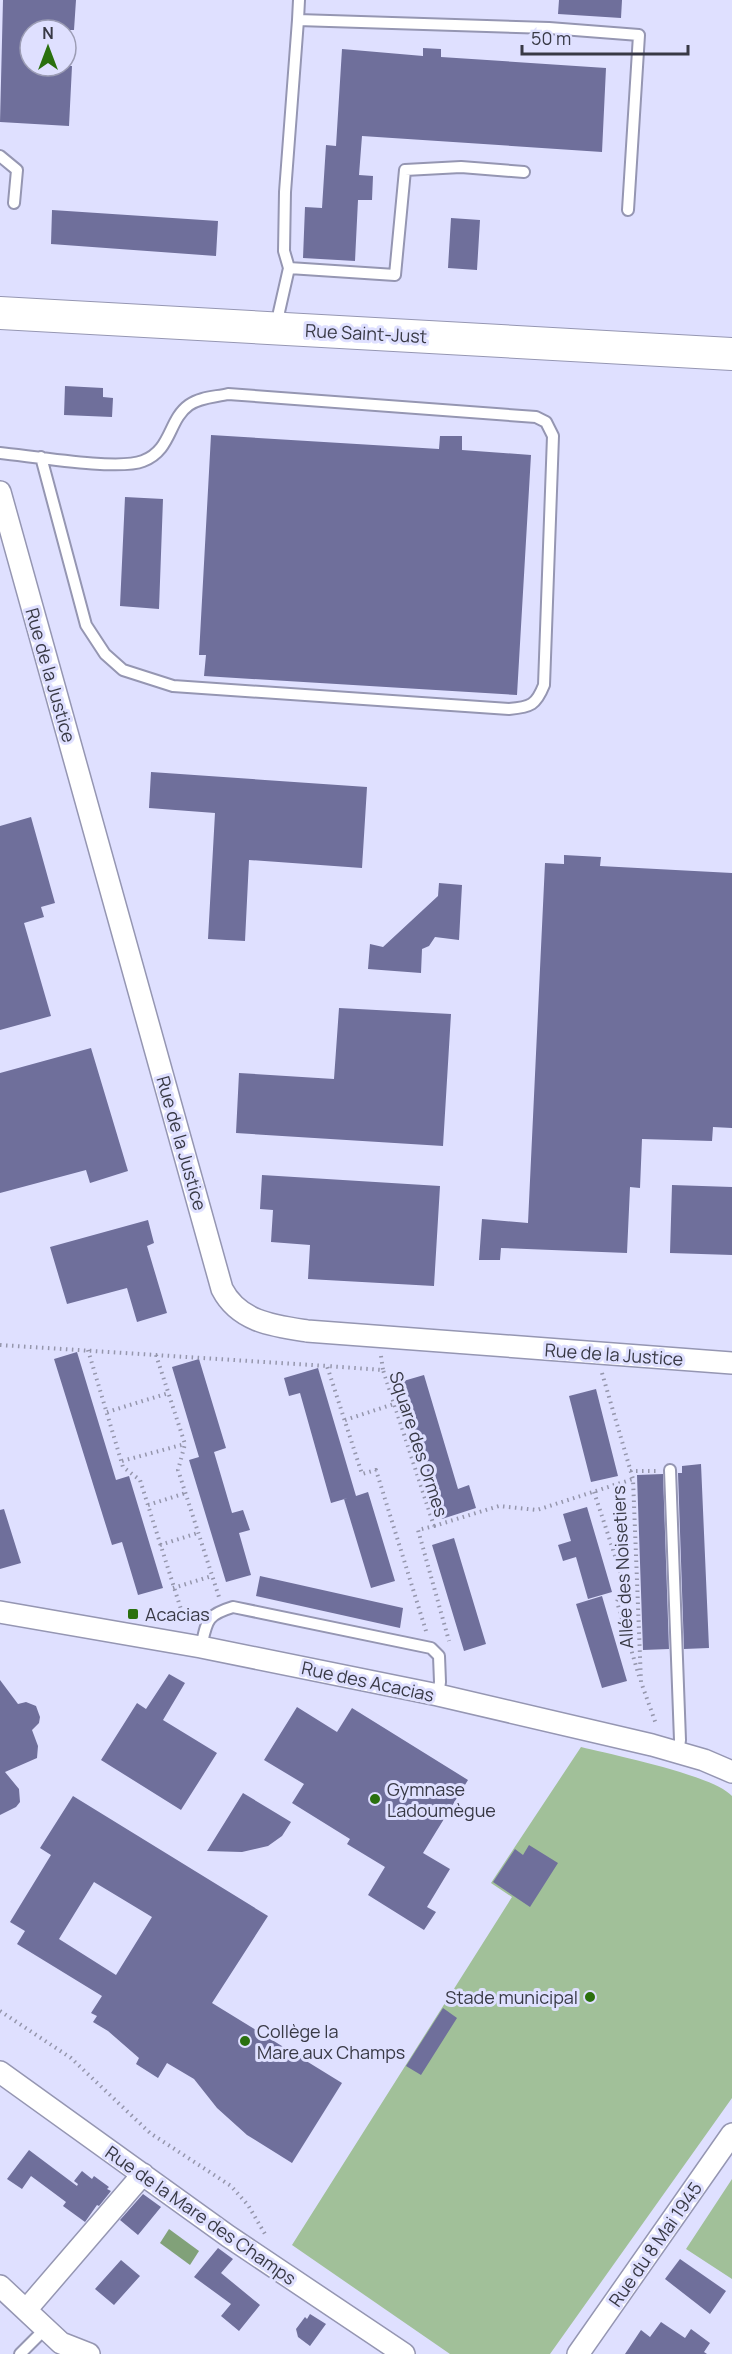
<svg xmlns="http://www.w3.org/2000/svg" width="732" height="2354" font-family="Manrope,sans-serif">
  <rect width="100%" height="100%" fill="#dfe0ff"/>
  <path fill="#a1c099" d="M581 1747C613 1755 713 1775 732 1796V2098L550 2354H450L292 2245 512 1897 491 1883Z
    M732 2179V2279L686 2249Z"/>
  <path fill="#81a179" d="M169 2229 199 2251 190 2265 160 2243Z"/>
  <path fill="#6f6f9b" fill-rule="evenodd" d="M3 0H76L74 30H30V66H72L69 126 0 122Z
    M559 0H622L621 18 558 14Z
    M423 48 441 49V57L606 68 602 152 362 136 359 175 373 176 372 200H358L355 261 303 258 305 207 322 208 326 145 336 146 342 49 423 56Z
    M52 210 218 221 216 256 51 244Z
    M451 218 480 220 477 270 448 268Z
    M65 386 103 388V397L113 398 112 417 64 415Z
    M211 435 439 449 440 436H462V450L531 455 517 695 204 676 206 655H199Z
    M125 497 163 499 159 609 120 606Z
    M151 772 367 787 362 868 249 860 245 941 208 939 215 813 149 808Z
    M31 817 55 903 41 907 44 917 24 923 51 1016 0 1030V826Z
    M564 855 601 857 600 866 732 873V1128L713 1127 712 1141 642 1139 640 1188 630 1187 627 1253 501 1248 500 1260H479L482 1219 528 1223 545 863 564 864Z
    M439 883 462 885 459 940 435 937 429 946 422 949 421 973 368 969 370 944 383 947 438 896Z
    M339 1008 451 1014 443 1146 236 1133 239 1073 334 1079Z
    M91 1048 128 1171 90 1183 86 1170 0 1193V1073Z
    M262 1175 440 1186 434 1286 308 1279 310 1245 271 1242 273 1210 260 1209Z
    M672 1185 732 1187V1255L670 1253Z
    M148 1220 154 1243 147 1246 167 1313 137 1322 127 1288 67 1304 50 1247Z
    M77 1352 116 1480 129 1476 163 1588 138 1595 122 1542 112 1545 54 1359Z
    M199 1359 226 1448 214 1452 232 1513 243 1510 250 1530 239 1533 251 1575 226 1582 189 1460 199 1457 172 1367Z
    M318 1368 356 1496 368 1492 395 1581 371 1588 344 1499 348 1498 331 1503 300 1393 289 1396 284 1378Z
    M424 1375 458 1489 469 1485 476 1508 442 1519 400 1382Z
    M596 1389 618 1476 591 1482 569 1396Z
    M701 1464 709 1648 684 1649 678 1473H682V1466Z
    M663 1474 669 1649 643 1650 637 1475Z
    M587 1507 612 1592 588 1599 576 1557 563 1561 558 1545 571 1541 563 1514Z
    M4 1509 21 1563 0 1569V1510Z
    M454 1538 486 1644 464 1651 432 1545Z
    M260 1576 403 1608 400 1628 256 1596Z
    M602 1596 627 1681 602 1688 576 1604Z
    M169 1674 185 1683 163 1720 217 1753 181 1810 101 1760 137 1703 146 1709Z
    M0 1680 18 1704 26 1702 36 1706 40 1717 39 1723 32 1730 38 1746 37 1758 5 1772 19 1789 20 1802 16 1807 0 1815Z
    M297 1707 337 1732 352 1708 468 1780 423 1853 450 1869 427 1907 436 1912 424 1930 368 1895 385 1867 347 1844 350 1839 292 1803 304 1784 264 1760Z
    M243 1793 291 1822 282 1836 268 1846 242 1852 207 1851Z
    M73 1796 268 1916 212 2003 342 2083 292 2163 247 2135 217 2108 194 2079 167 2063 158 2078 136 2064 139 2058 108 2031 93 2022 97 2016 91 2013 102 1996 17 1944 25 1931 10 1922 51 1855 40 1848ZM94 1882 152 1917 116 1975 59 1939Z
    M529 1845 558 1863 530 1907 493 1882 515 1849 523 1855Z
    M443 2008 457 2018 421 2075 406 2066Z
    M29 2150 77 2186 78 2184 74 2181 82 2171 92 2179 94 2176 109 2187 107 2189 111 2191 99 2206 97 2205 85 2222 63 2206 66 2202 31 2176 22 2189 7 2179Z
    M143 2194 161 2207 138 2235 120 2220Z
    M218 2248 233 2259 221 2273 260 2305 239 2331 221 2316 231 2304 194 2277Z
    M680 2259 726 2291 710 2314 665 2279Z
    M121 2260 140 2276 114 2305 95 2289Z
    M310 2314 326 2324 310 2346 298 2337 296 2329 305 2317 307 2319Z
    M661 2322 685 2338 691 2329 710 2343 704 2352 707 2354H625L641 2330 650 2337Z"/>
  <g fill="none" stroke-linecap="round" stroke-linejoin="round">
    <defs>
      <path id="lane" d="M298 20 299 0
        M0 156 17 170 14 203
        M289 268 284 251 285 192 298 20 549 28 639 35 628 210
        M281 325 279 312 289 268 395 275 405 170 461 167 524 172
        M0 453C31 456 118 471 143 461 172 450 168 420 189 405 200 397 215 397 228 394L536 417 546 422 553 436 544 685C536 705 531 707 509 709L173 686 123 670 105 654 86 625 41 457
        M670 1470 680 1740 678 1753
        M201 1647C207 1621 206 1615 233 1607L431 1648 439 1656 440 1682 438 1695
        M20 2354 46 2328"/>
      <path id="street" d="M0 492 222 1289C239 1322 274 1326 307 1331L732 1363
        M0 1612 201 1647 438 1695 652 1745 704 1760 732 1772
        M0 2072 228 2236 404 2354
        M0 2286 61 2343 89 2354
        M26 2310 143 2174
        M578 2354 732 2134"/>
      <path id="secondary" d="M0 313 732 354"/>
    </defs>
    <use href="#lane" stroke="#9596b2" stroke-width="14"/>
    <use href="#street" stroke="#9596b2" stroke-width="24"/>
    <use href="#secondary" stroke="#9596b2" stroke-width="34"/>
    <path stroke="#9596ac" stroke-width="4" stroke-dasharray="1.5 4.5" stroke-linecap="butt" d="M0 1345 327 1366
      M88 1350 123 1467 140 1480 185 1622
      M156 1355 185 1444 178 1470 219 1597
      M381 1356 383 1370
      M602 1373 633 1479 641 1682 656 1724
      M107 1412 169 1393
      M345 1420 394 1404
      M122 1461 185 1444
      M630 1471H657
      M594 1492 624 1583 617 1602 639 1676
      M148 1505 186 1493
      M434 1526 499 1506 537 1510 633 1479
      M160 1545 198 1533
      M173 1588 212 1576
      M426 1631 376 1470 362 1474 327 1366 383 1370 434 1526 418 1530 449 1641
      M0 2011 71 2058 150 2133 231 2186 248 2205 265 2234"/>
    <use href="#lane" stroke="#fff" stroke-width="10"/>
    <use href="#street" stroke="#fff" stroke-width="21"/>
    <use href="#secondary" stroke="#fff" stroke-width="32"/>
  </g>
  <g fill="#2a700e" stroke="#dfe0ff" stroke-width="2">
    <rect x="127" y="1608" width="12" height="12" rx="3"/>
    <circle cx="375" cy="1799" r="6"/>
    <circle cx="590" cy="1997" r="6"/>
    <circle cx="245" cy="2041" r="6"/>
  </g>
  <g text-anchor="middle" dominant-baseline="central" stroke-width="6" stroke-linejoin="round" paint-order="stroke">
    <g font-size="18" fill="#383945" stroke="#dfe0ff">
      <text transform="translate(366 333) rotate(3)">Rue Saint-Just</text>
      <text transform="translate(51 675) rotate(74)">Rue de la Justice</text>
      <text transform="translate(182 1143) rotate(74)">Rue de la Justice</text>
      <text transform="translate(614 1354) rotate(4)">Rue de la Justice</text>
      <text transform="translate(419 1444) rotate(72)">Square des Ormes</text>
      <text transform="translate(622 1567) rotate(-93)">Allée des Noisetiers</text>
      <text transform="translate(368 1681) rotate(12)">Rue des Acacias</text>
      <text transform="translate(201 2215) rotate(35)">Rue de la Mare des Champs</text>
      <text transform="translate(655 2244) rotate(-55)">Rue du 8 Mai 1945</text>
    </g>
    <g font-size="18" fill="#383945" stroke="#dfe0ff" text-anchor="start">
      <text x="145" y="1614">Acacias</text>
      <text x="387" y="1789">Gymnase<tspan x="387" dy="21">Ladoumègue</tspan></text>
      <text x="578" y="1997" text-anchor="end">Stade municipal</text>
      <text x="257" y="2031">Collège la<tspan x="257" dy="21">Mare aux Champs</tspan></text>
    </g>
  </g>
  <g transform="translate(48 48)"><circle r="28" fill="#dfe0ff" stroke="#9c9db5" stroke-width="1.5"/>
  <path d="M0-4.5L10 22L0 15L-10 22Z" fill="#2a700e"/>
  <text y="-9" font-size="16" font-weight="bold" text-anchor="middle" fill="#383945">N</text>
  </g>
  <path d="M522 45v9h166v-9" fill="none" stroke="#383945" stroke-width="3"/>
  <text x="531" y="45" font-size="18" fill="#383945" stroke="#dfe0ff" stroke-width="4.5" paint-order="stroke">50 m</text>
</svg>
